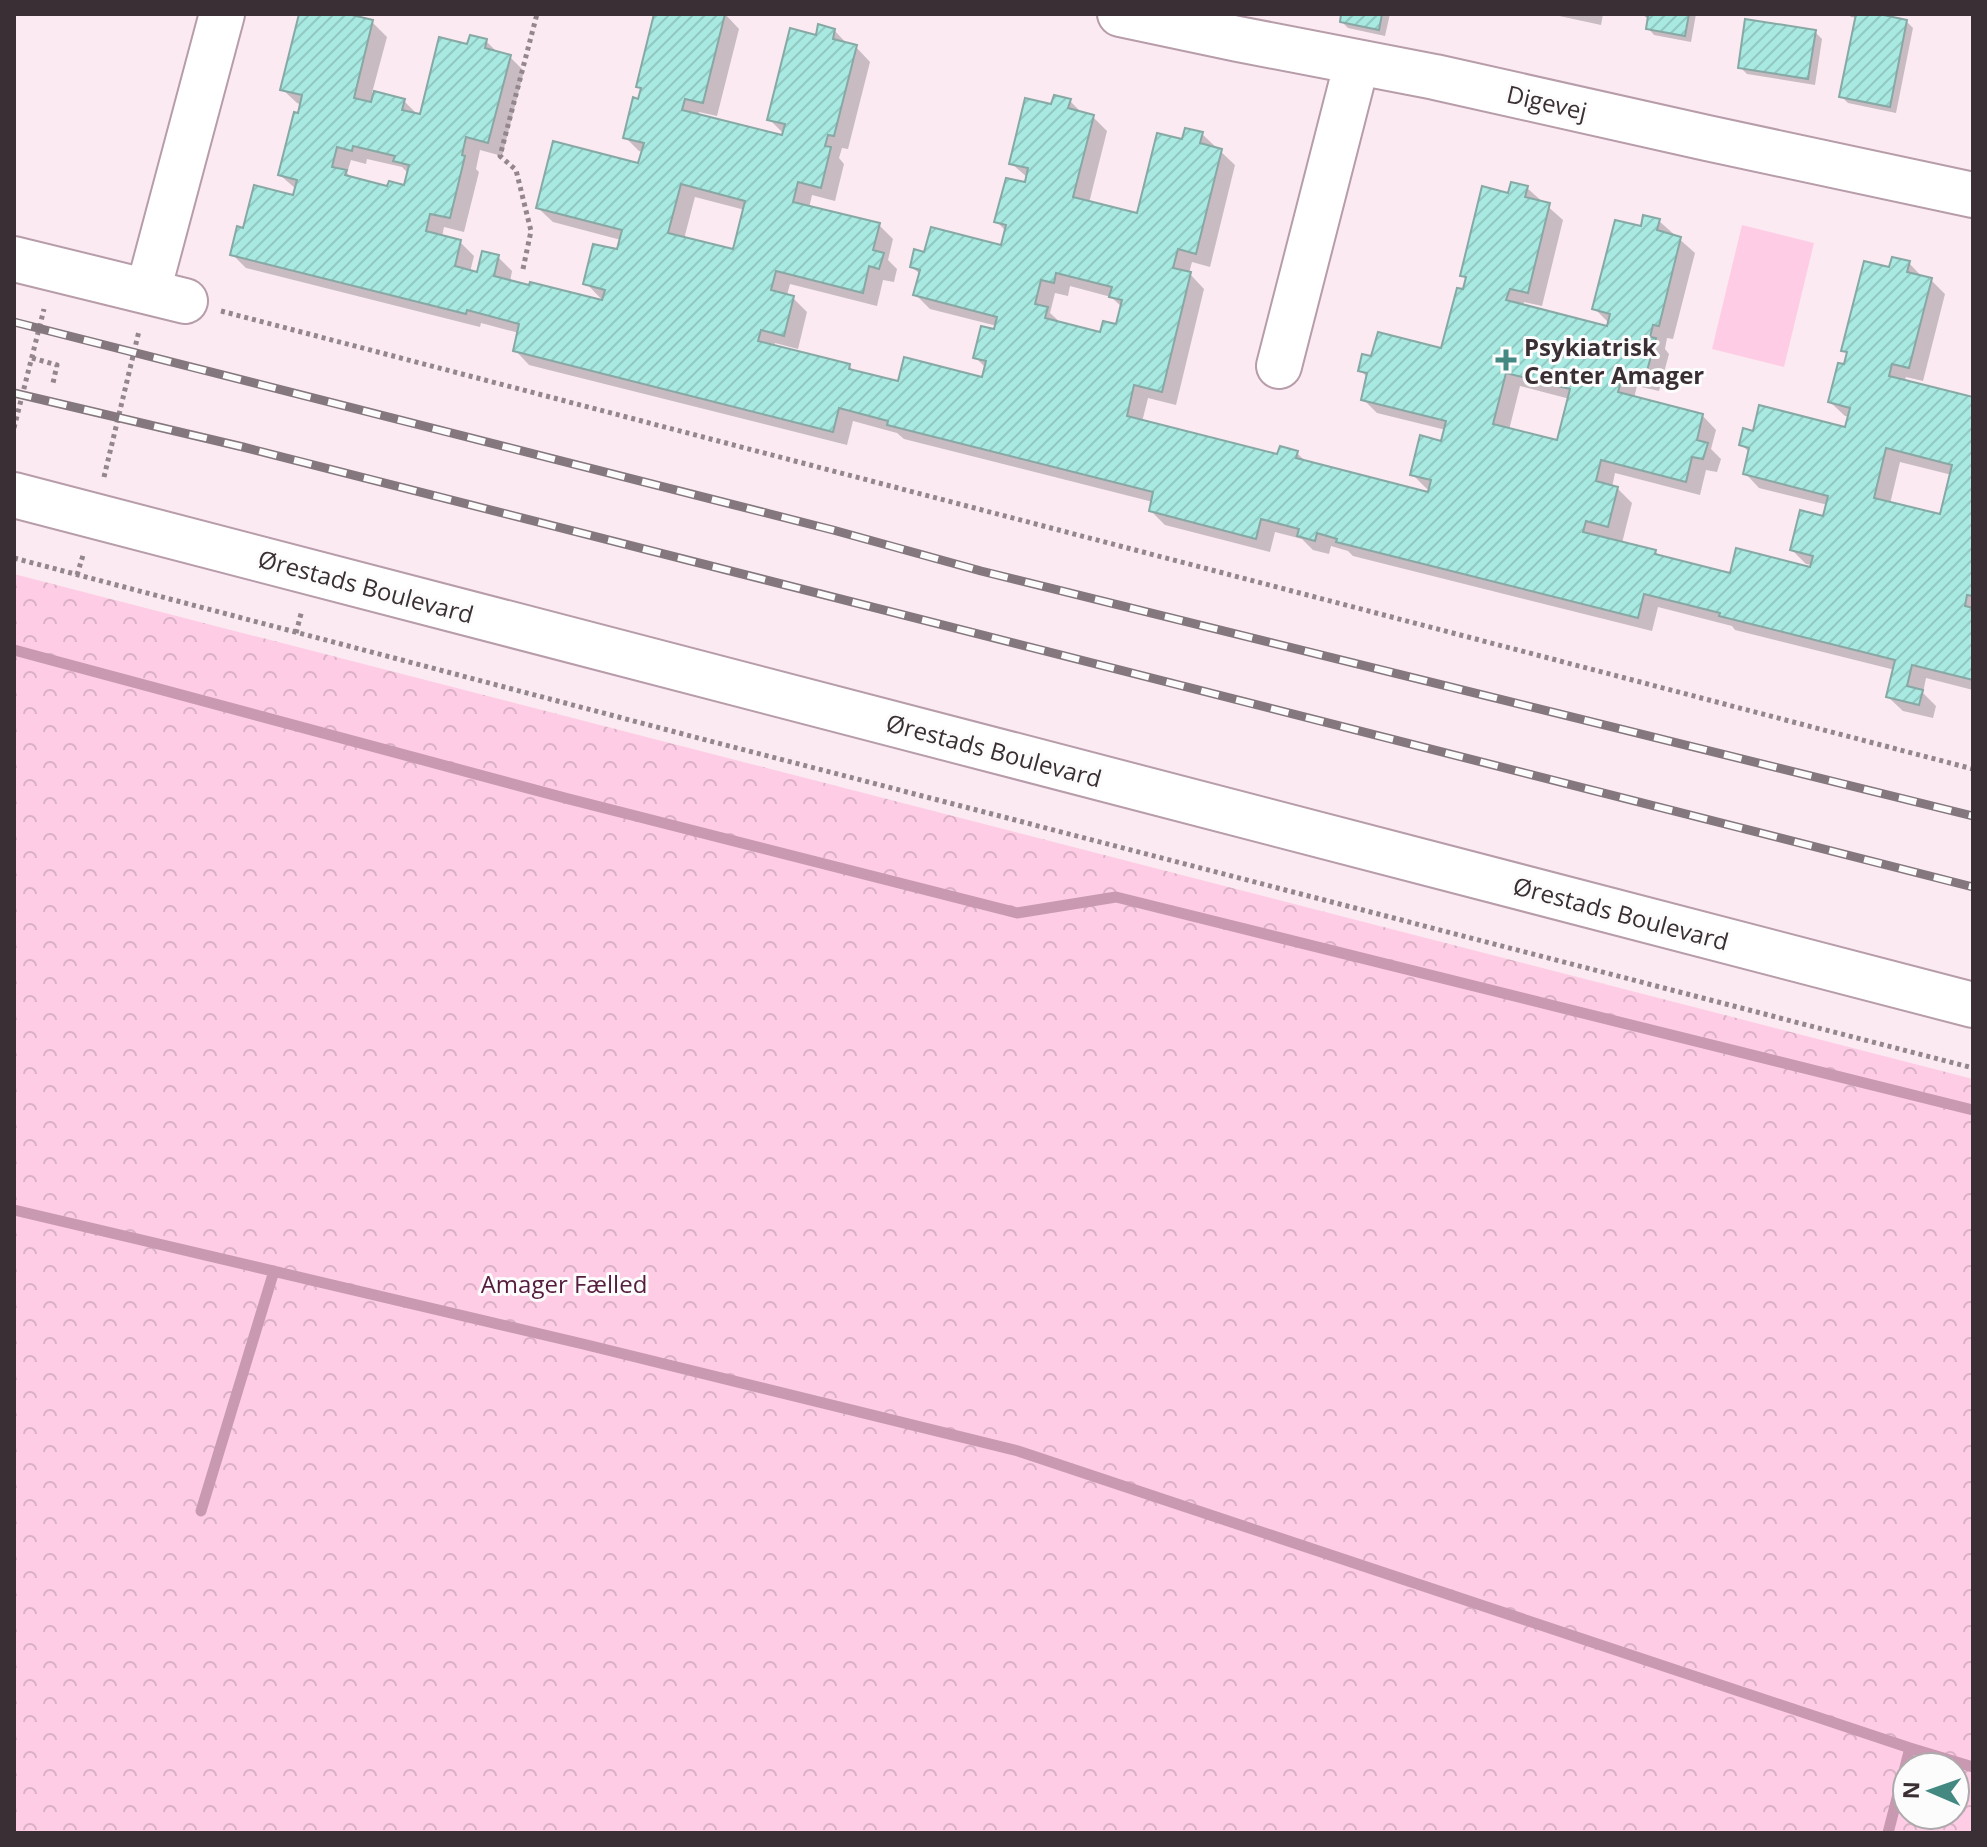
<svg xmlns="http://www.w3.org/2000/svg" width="1987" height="1847" font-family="'Open Sans',sans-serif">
  <defs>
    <pattern id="forest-crowns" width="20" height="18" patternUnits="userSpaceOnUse" patternTransform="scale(2)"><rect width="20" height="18" fill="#fecde5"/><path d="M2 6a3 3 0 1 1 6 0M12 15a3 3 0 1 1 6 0" fill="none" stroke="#dab0c5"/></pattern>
    <pattern id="building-hatch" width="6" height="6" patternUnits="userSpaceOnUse" patternTransform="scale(2)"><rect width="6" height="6" fill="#a8e9e1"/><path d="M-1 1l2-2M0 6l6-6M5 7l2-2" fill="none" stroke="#91c8c2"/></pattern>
  </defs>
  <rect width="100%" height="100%" fill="#fbeaf2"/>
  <path fill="#fecde5" d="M1742 225 1814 243 1784 367 1712 349Z"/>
  <path fill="url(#forest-crowns)" fill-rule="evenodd" d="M14 574 1973 1079V1833H14ZM1907 1767H1955V1815H1907Z"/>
  <path fill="#0003" fill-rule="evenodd" d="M301 14H356L361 19 372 22 387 37 372 93 404 101 421 118 469 47 486 41 499 54 510 57 524 71 502 156 480 150 476 169 479 172 464 232 444 227 442 237 460 242 474 256 470 272 478 274 498 257 512 271 510 282 605 303 586 283 618 252 621 240 553 222 538 208 640 165 643 152 639 151 625 137 642 91 638 86 656 14H725L739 29 717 116 699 112 698 116 784 138 783 133 769 119 818 37 834 30 849 46 856 47 870 62 848 149 842 148 839 158 844 164 835 201 812 195 809 208 879 225 893 239 888 260 897 269 894 282 883 280 877 306 790 284 787 295 793 298 807 312 798 349 775 343 774 347 849 366 856 373 899 384 983 379 986 368 975 357 996 332 997 326 930 309 916 295 921 275 912 267 926 254 1002 247 1006 231 996 221 1026 185 1028 178 1011 163 1052 107 1070 101 1083 114 1093 117 1107 131 1089 203 1138 215 1184 141 1202 134 1235 165 1210 267 1192 262 1189 273 1204 289 1176 405 1148 398 1142 422 1279 456 1297 453 1307 463 1430 494 1431 490 1427 489 1412 474 1443 443 1446 430 1377 413 1363 399 1368 378 1360 370 1373 359 1442 350 1465 292 1467 280 1462 275 1510 195 1527 188 1563 220 1542 306 1524 302 1523 306 1608 328 1609 323 1595 309 1642 229 1659 221 1695 253 1673 339 1667 338 1665 349 1669 354 1659 391 1637 386 1634 398 1702 415 1716 430 1711 449 1721 459 1717 472 1706 470 1700 495 1615 473 1612 487 1617 488 1632 503 1622 543 1655 552 1661 557 1731 575 1811 569 1813 565 1806 564 1792 550 1825 518 1828 505 1759 488 1745 473 1750 453 1741 444 1754 433 1847 429 1850 417 1845 416 1830 402 1846 367 1849 355 1843 350 1890 270 1909 263 1923 278 1931 280 1945 294 1923 381 1906 377 1904 382 1973 399V690L1926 678 1923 693 1936 706 1933 718 1903 711 1888 697 1895 670 1735 630 1732 626 1658 607 1652 631 1353 556 1348 551 1331 546 1329 554 1313 550 1302 539 1275 532 1270 552 1165 525 1151 511 1153 502 904 439 897 433 853 421 847 445 529 365 515 350 519 333 481 323 480 327 246 268 232 254 244 230 294 197 296 189 280 175 302 105 297 103 282 89ZM367 159 402 167 409 174 406 187 389 188 353 180 347 173 351 160 366 164ZM695 197 745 210 734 252 684 239ZM1070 286 1111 297 1122 307 1118 327 1102 334 1062 324 1050 313 1055 293 1068 296ZM1520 386 1570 399 1559 442 1509 430ZM1900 462 1952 475 1941 517 1890 504Z
    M1333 14H1390L1385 36 1348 28 1342 22 1343 16Z
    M1550 14H1603L1601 25Z
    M1643 14H1696L1691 42 1654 35 1648 28 1649 20Z
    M1848 14H1874L1906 21 1913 28 1896 113 1848 103 1841 96 1857 18 1851 17Z
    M1815 32 1822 39 1815 85 1747 74 1740 67Z"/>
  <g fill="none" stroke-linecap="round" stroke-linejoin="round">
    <path stroke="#c999b2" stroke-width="11" d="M14 650 565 798 1017 913 1116 897 1973 1110
      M14 1210 583 1344 1018 1451 1910 1748 1973 1767
      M201 1511 274 1271
      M1888 1833 1910 1748"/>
  </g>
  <path fill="url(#building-hatch)" stroke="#87a8a4" stroke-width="2" fill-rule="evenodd" d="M299 14H348L373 20 354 98 371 102 374 91 405 99 402 110 420 114 439 37 467 44 470 35 487 39 485 48 511 55 488 143 466 137 462 155 465 156 450 218 430 214 426 231 461 240 455 266 477 272 482 251 499 255 494 276 529 285 530 282 602 300 605 290 583 284 593 244 617 249 622 230 536 208 553 141 638 163 644 143 623 138 633 97 638 99 641 88 636 87 654 14H725L703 103 685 99 682 110 782 135 785 124 767 120 790 28 816 35 818 24 835 29 833 39 857 45 834 136 828 135 825 146 831 147 821 188 798 182 793 202 880 223 873 250 884 253 879 269 869 266 863 293 776 271 771 290 794 296 784 336 761 330 758 341 850 364 849 369 898 381 904 357 982 377 986 361 973 358 981 326 994 329 997 317 913 295 920 270 910 267 914 249 924 252 931 227 1001 245 1006 225 994 222 1006 178 1025 182 1028 168 1009 164 1025 98 1051 104 1054 95 1071 99 1068 108 1094 115 1073 197 1137 213 1157 133 1182 139 1185 128 1203 132 1200 143 1222 149 1196 254 1178 249 1173 268 1191 272 1162 392 1134 385 1127 416 1277 454 1280 446 1298 451 1296 458 1428 492 1431 480 1410 475 1420 435 1441 441 1446 421 1361 400 1367 373 1358 371 1362 354 1371 356 1378 332 1441 348 1457 288 1463 289 1466 277 1460 276 1482 186 1508 193 1511 182 1528 186 1525 197 1550 203 1528 293 1510 289 1506 300 1607 326 1610 314 1592 309 1615 220 1641 226 1643 215 1660 219 1657 230 1681 237 1659 326 1653 325 1650 337 1656 338 1645 378 1623 373 1618 392 1703 414 1697 440 1708 443 1703 459 1692 457 1686 482 1601 460 1596 481 1618 487 1608 527 1586 521 1583 532 1656 550 1655 554 1730 573 1736 548 1810 567 1813 556 1790 550 1800 510 1823 516 1828 496 1743 474 1749 448 1739 445 1743 428 1753 431 1759 405 1845 427 1850 408 1828 402 1838 363 1844 364 1847 352 1841 351 1864 261 1889 267 1892 257 1910 261 1907 272 1932 278 1909 368 1892 364 1889 376 1973 397V596L1967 595 1965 606 1973 608V680L1912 665 1907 686 1923 690 1919 705 1886 697 1895 660 1719 616 1720 613 1644 594 1638 618 1336 542 1337 539 1317 533 1315 541 1297 536 1299 529 1261 519 1256 539 1149 511 1153 492 887 425 888 421 839 408 833 432 513 351 519 324 467 310 466 314 230 255 237 226 243 228 254 185 293 195 297 180 278 175 294 112 298 113 302 95 280 90ZM353 146 395 156 393 161 409 165 404 185 389 181 387 186 345 175 347 170 332 167 337 147 352 151ZM681 184 745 201 733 249 668 233ZM1056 273 1112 287 1109 297 1122 300 1116 324 1103 321 1100 332 1045 318 1048 307 1035 304 1041 280 1054 283ZM1506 373 1570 389 1557 440 1493 424ZM1886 448 1952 465 1940 514 1874 498Z
    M1341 14H1382L1379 30 1340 22Z
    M1641 14H1689L1685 36 1646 29 1648 16Z
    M1856 14H1879L1907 20 1890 107 1839 97Z
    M1745 19 1816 30 1808 79 1738 68Z"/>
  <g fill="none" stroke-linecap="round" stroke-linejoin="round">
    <defs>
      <path id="minor" d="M1120 14 1238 39 1435 77 1707 138 1973 195
        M14 259 185 301
        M148 291 222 14
        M1279 366 1357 62
        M14 495 1973 1005"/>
    </defs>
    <use href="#minor" stroke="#b79ca9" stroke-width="48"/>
    <path stroke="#94868d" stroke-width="5" stroke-dasharray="4 4" stroke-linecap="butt" d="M523 269 531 231 516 170 500 156 537 14
      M221 311 1973 769
      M32 358 57 365 53 383
      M14 428 44 309
      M104 477 139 331
      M14 558 683 734 1973 1068
      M77 575 84 552
      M296 633 302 610"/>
    <use href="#minor" stroke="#fff" stroke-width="44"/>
    <defs>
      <path id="rail" d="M14 322 833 530 981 571 1973 816
        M14 393 243 447 1973 887"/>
    </defs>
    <use href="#rail" stroke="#84777d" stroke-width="9"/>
    <use href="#rail" stroke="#fcfcfc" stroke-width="6" stroke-dasharray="18" stroke-linecap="butt"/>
  </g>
  <path fill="#438982" stroke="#fcfcfc" stroke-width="3" d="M1502 348h8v8h8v8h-8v8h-8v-8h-8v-8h8z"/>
  <g text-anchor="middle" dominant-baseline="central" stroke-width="6" stroke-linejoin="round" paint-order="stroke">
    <g font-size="24" fill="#3a2f34" stroke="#fcfcfc">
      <text transform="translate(1547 102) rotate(13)">Digevej</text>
      <text transform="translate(366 586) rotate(15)">Ørestads Boulevard</text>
      <text transform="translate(994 750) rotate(15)">Ørestads Boulevard</text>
      <text transform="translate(1621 913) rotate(15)">Ørestads Boulevard</text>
    </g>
    <g font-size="24" font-weight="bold" fill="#3a2f34" stroke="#fcfcfc" text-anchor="start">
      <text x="1524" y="346">Psykiatrisk<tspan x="1524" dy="28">Center Amager</tspan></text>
    </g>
    <g font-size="24" fill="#561c3e" stroke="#fcfcfc">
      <text x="564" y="1283">Amager Fælled</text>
    </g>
  </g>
  <rect width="1987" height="1847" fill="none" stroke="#3a2f34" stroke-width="32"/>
  <g transform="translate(1931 1791) rotate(272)"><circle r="38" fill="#fcfcfc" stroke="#aeaaac" stroke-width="2"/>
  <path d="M0-6L14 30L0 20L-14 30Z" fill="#438982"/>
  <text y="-12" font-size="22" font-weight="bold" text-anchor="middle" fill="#3a2f34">N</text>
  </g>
</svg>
